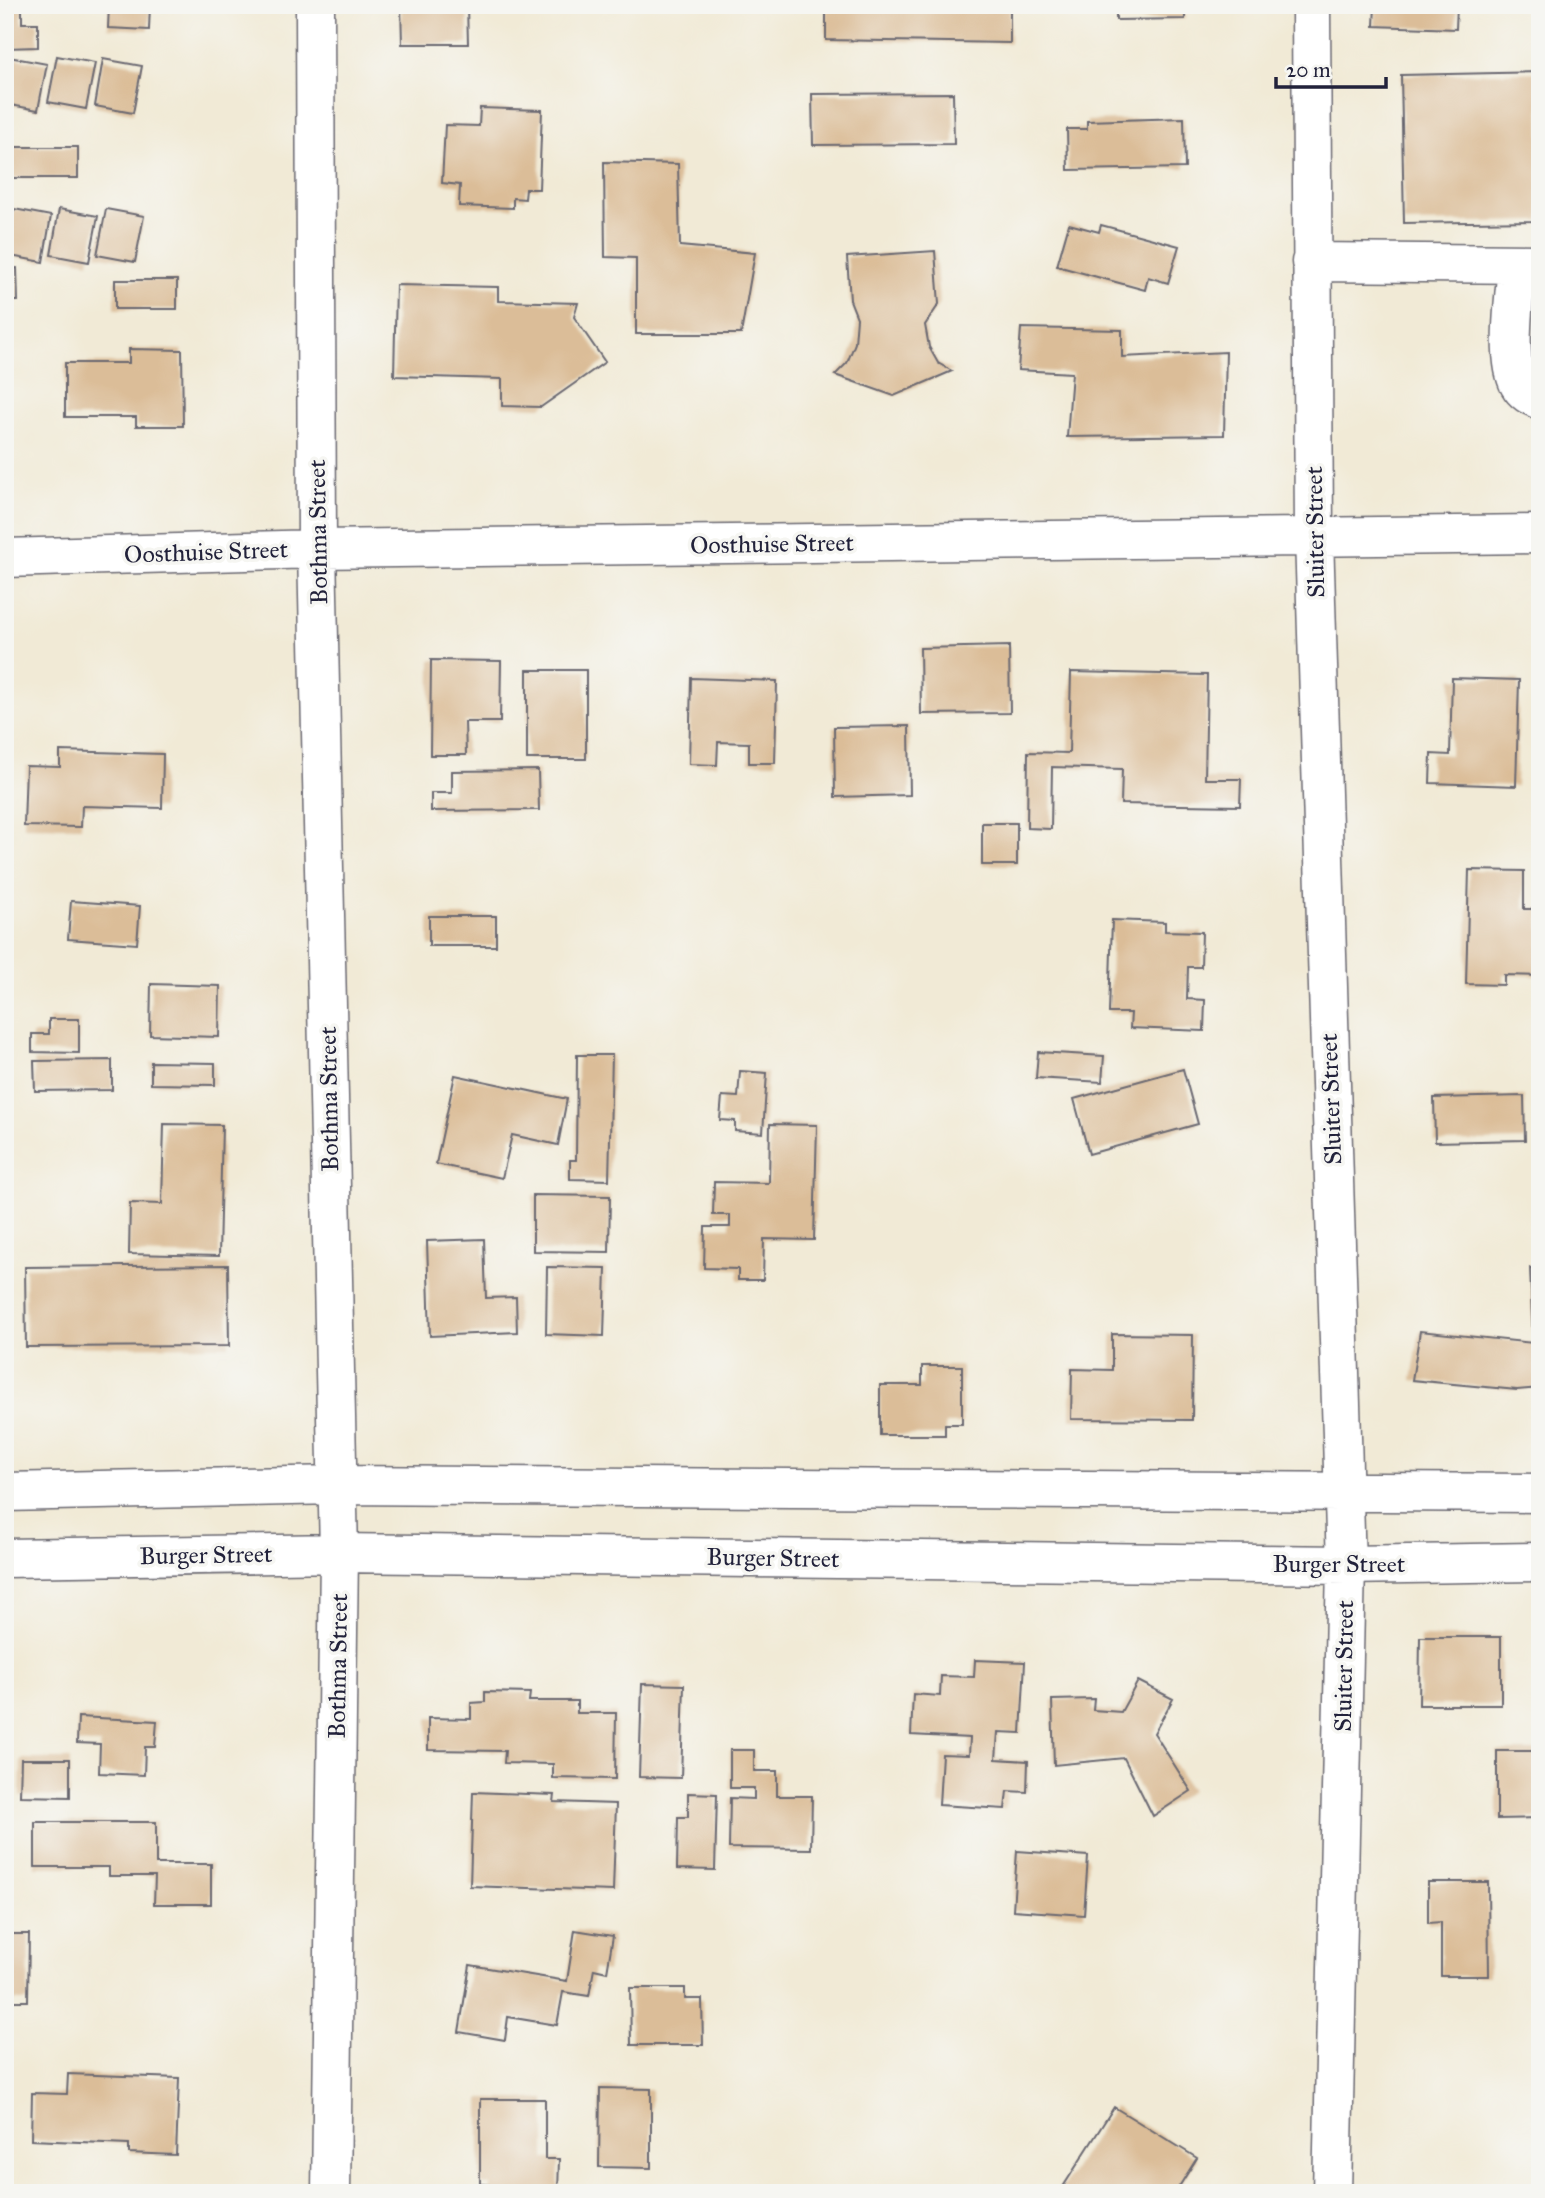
<svg xmlns="http://www.w3.org/2000/svg" width="1545" height="2198" font-family="'IM FELL Great Primer',serif">
  <rect width="100%" height="100%" fill="#f6f6f2"/>
  <filter id="ink" filterUnits="userSpaceOnUse"><feTurbulence type="fractalNoise" baseFrequency=".0143" numOctaves="2"/><feDisplacementMap in="SourceGraphic" scale="14" xChannelSelector="R" yChannelSelector="G"/><feConvolveMatrix kernelMatrix="1 2 1 2 8 2 1 2 1" color-interpolation-filters="sRGB"/></filter>
  <filter id="wash" filterUnits="userSpaceOnUse"><feTurbulence type="fractalNoise" baseFrequency=".00686" numOctaves="4" result="noise"/><feDisplacementMap in="SourceGraphic" scale="28" xChannelSelector="R" yChannelSelector="G"/><feGaussianBlur stdDeviation="1.57" result="paint"/><feColorMatrix in="noise" values="0 0 0 0 0 0 0 0 0 0 0 0 0 0 0 0 0 1.4 0 .05"/><feComposite in="paint" operator="in"/></filter>
  <g filter="url(#wash)">
    <rect width="100%" height="100%" fill="#f1ead6"/>
    <g id="blocks">
      <path fill="#dbbd98" d="M5 5H22V23H38V47L5 48Z
        M109 5H150L149 30 108 28Z
        M401 5H467L468 44H402Z
        M826 5H1010V43L826 40Z
        M1116 5H1185V19L1116 20Z
        M1375 5H1457L1456 29 1374 26Z
        M57 56 95 63 86 109 48 102Z
        M9 57 47 64 38 110 5 104V76Z
        M103 59 142 66 133 113 95 106Z
        M1540 72V221L1404 223 1401 75Z
        M953 93 954 144 813 145 812 94Z
        M480 108 542 110 539 189H526L525 199 513 198V208L459 206 460 185 442 183 445 125 479 126Z
        M1184 118 1185 168 1068 170 1067 129H1087V121Z
        M5 147H78V178H5Z
        M604 162 678 164 680 246 755 253 741 334H636V258L605 257Z
        M14 209 51 216 43 262 5 255Z
        M59 209 98 216 89 262 51 255Z
        M106 209 144 216 135 262 97 255Z
        M1069 224 1099 232 1101 225 1179 246 1168 283 1148 277 1145 290 1057 266Z
        M935 251 939 304 925 325 929 347 938 363 952 371 894 396 835 375 847 363 855 343 857 318 850 300 847 257Z
        M17 268 18 301H5V269Z
        M115 280H177V309H115Z
        M396 285 498 287V301L578 303 574 317 605 362 541 407 502 406V379L394 376Z
        M1021 328 1122 330V357L1226 352 1224 435 1067 437 1072 373 1018 370Z
        M129 349 182 350 183 426H136V417H65V363H129Z
        M1009 646 1010 713 921 714 920 648Z
        M431 660 501 661 500 722H465L466 755H430Z
        M527 670H586V759H527Z
        M1071 672 1207 675 1205 779H1241L1240 806 1121 804 1122 769 1052 767 1051 829 1027 828 1028 752 1069 753Z
        M691 678 777 681 775 763H749V743L718 742 717 765 689 764Z
        M1452 678 1519 680 1516 786 1430 783 1431 754 1450 755Z
        M909 726 910 795 835 797 834 727Z
        M60 751 163 754 162 808 82 806 81 827 24 826 26 766 60 767Z
        M538 770 539 810 431 811V793H452V771Z
        M982 823H1017V865H982Z
        M1469 870 1524 871V909H1540V976L1504 975V985L1466 984Z
        M71 901 140 906 137 944 68 939Z
        M429 916H496V946H429Z
        M1112 920 1165 922V931L1202 932 1201 967H1188L1187 999 1205 1000 1204 1031 1130 1028 1131 1013H1109Z
        M151 984 220 986 219 1037 150 1035Z
        M49 1019H79V1053L32 1052V1034H49Z
        M1038 1052 1104 1056 1102 1082 1036 1078Z
        M577 1055H612L609 1180 570 1179V1160H576Z
        M112 1060V1090L35 1091 34 1061Z
        M151 1062 215 1063V1085L151 1084Z
        M1183 1069 1198 1124 1089 1154 1074 1099Z
        M740 1071 767 1073 763 1133 735 1131V1121L720 1120 722 1096 738 1097Z
        M455 1075 567 1099 558 1145 512 1135 502 1178 436 1164Z
        M1524 1096 1525 1140 1435 1142 1434 1098Z
        M164 1124 222 1125 219 1256 129 1254 130 1203 162 1204Z
        M770 1124 817 1125 814 1240 764 1239 763 1280H738V1269L704 1268 705 1227H730V1215H713L714 1182 769 1183Z
        M533 1195 610 1196 609 1252 533 1251Z
        M484 1239 486 1298 516 1297 517 1332 430 1336 427 1241Z
        M228 1265 229 1346 26 1347 25 1267Z
        M547 1267 606 1268 604 1336 546 1334Z
        M1540 1267V1388L1517 1390 1412 1380 1420 1331 1533 1343 1530 1268Z
        M1112 1334 1193 1335 1192 1420 1071 1419 1072 1369 1112 1370Z
        M922 1366H962V1424H945V1435H880V1385H922Z
        M1420 1637H1501V1705H1419Z
        M975 1660 1025 1662 1021 1733 998 1732 996 1759 1028 1761 1027 1792 1007 1791 1005 1809 939 1805 942 1754 969 1755 970 1738 911 1735 913 1694 940 1696 941 1676 974 1677Z
        M1138 1681 1173 1699 1154 1733 1191 1791 1153 1816 1124 1758 1054 1765 1052 1700 1094 1699 1093 1710 1121 1712Z
        M642 1684 684 1685 681 1778 639 1777Z
        M485 1692 530 1693 529 1701H577V1713H616L615 1779 553 1778V1764L504 1763 505 1751 428 1750V1718L471 1719V1703L485 1702Z
        M78 1717 157 1721 155 1747H145L144 1775 99 1773 100 1744 77 1743Z
        M730 1750H754V1771H777V1796H812L811 1849 729 1848 730 1798 754 1799V1788H730Z
        M1497 1751H1540V1818L1497 1819Z
        M21 1759H70V1797L20 1796Z
        M473 1792 555 1795 554 1802 616 1804 613 1891 470 1886Z
        M688 1793 717 1794 715 1870 677 1869 678 1817H688Z
        M35 1822H156V1864H211V1904H154L155 1876H109V1867H35Z
        M1017 1851 1088 1856 1084 1915 1013 1910Z
        M1428 1882H1488L1489 1976H1441V1922L1428 1923Z
        M575 1930 613 1936 607 1972 594 1969 589 1996 563 1992 557 2025 508 2017 505 2040 459 2032 470 1965 567 1981Z
        M5 1934H29L28 2001H5Z
        M630 1988H685V1999H702L703 2045H631Z
        M68 2074 179 2078 176 2155 129 2153V2144L31 2140 32 2093 67 2094Z
        M600 2088 651 2089V2168L599 2167Z
        M480 2099H545V2159H559L558 2193H490V2185L480 2184Z
        M1114 2107 1197 2158 1175 2193H1059Z"/>
    </g>
  </g>
  <g filter="url(#ink)">
    <use href="#blocks" fill-opacity="0" stroke="#6a6871" stroke-width="2"/>
    <g fill="none" stroke-linecap="round" stroke-linejoin="round">
      <defs>
        <path id="minor" d="M315 5 317 549 339 1553 331 2193
          M1311 5 1314 537 1346 1565 1332 2193
          M1311 262 1540 264
          M1517 265C1515 294 1505 359 1519 384 1524 393 1531 396 1540 400
          M5 558 317 549 1540 534
          M5 1492 337 1485 1540 1493
          M5 1558 339 1553 1346 1565 1540 1562"/>
      </defs>
      <use href="#minor" stroke="#6a6871" stroke-width="41"/>
      <use href="#minor" stroke="#fff" stroke-width="38"/>
    </g>
  </g>
  <g text-anchor="middle" dominant-baseline="central" stroke-width="7" stroke-linejoin="round" paint-order="stroke">
    <g font-size="24" fill="#22223b" stroke="#f6f6f2">
      <text transform="translate(318 532) rotate(-91)">Bothma Street</text>
      <text transform="translate(1315 532) rotate(-91)">Sluiter Street</text>
      <text transform="translate(772 544) rotate(-1)">Oosthuise Street</text>
      <text transform="translate(206 552) rotate(-2)">Oosthuise Street</text>
      <text transform="translate(329 1099) rotate(-91)">Bothma Street</text>
      <text transform="translate(1331 1099) rotate(-92)">Sluiter Street</text>
      <text transform="translate(206 1555) rotate(-1)">Burger Street</text>
      <text transform="translate(773 1558) rotate(1)">Burger Street</text>
      <text x="1339" y="1564">Burger Street</text>
      <text transform="translate(338 1666) rotate(-89)">Bothma Street</text>
      <text transform="translate(1344 1666) rotate(-89)">Sluiter Street</text>
    </g>
  </g>
  <rect width="1545" height="2198" fill="none" stroke="#f6f6f2" stroke-width="28"/>
  <path d="M1276 77v10h110v-10" fill="none" stroke="#22223b" stroke-width="3.5"/>
  <text x="1286" y="77" font-size="21" fill="#22223b" stroke="#f6f6f2" stroke-width="5" paint-order="stroke">20 m</text>
</svg>
